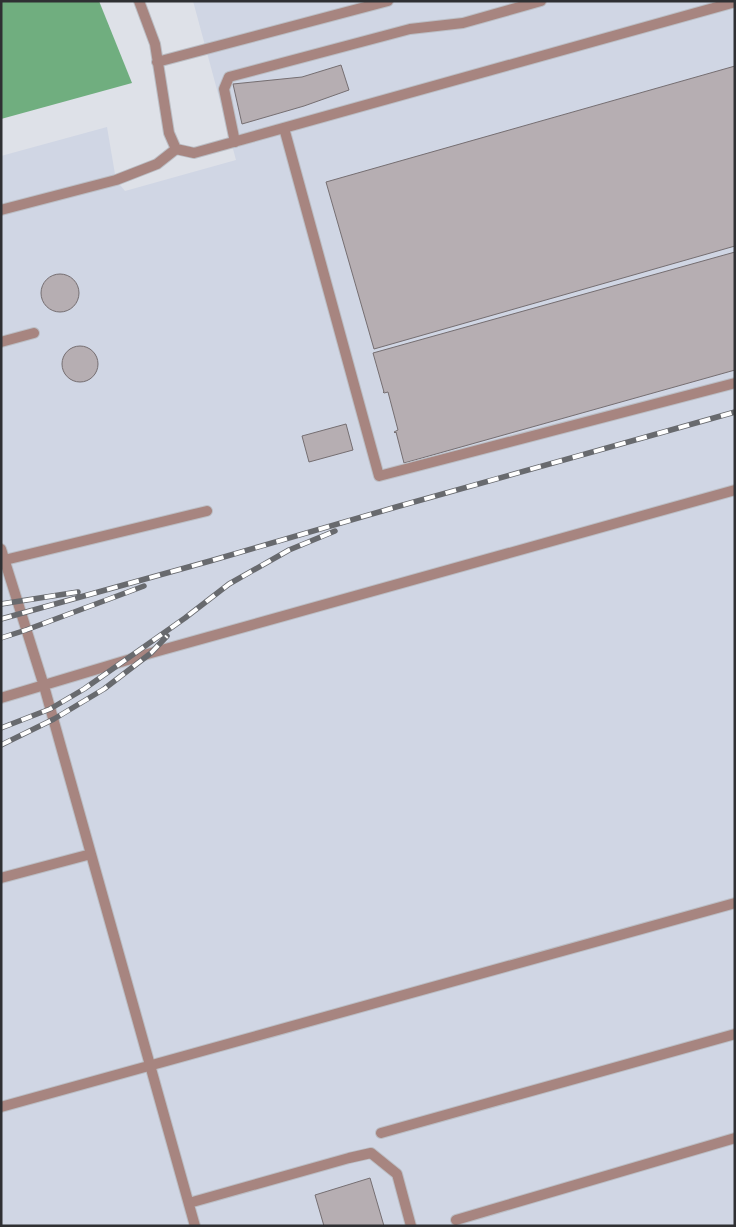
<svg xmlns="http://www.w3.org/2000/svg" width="736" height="1227" font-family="Karla,sans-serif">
  <rect width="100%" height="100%" fill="#dee1e8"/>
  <path fill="#d0d6e4" d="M193 1H735V1226H1V156L107 127 116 180 125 191 236 160Z"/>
  <path fill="#70ae7f" d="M1 1H99L132 83 1 119Z"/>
  <path fill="#b6aeb2" stroke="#756e71" d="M341 65 349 90 304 106 242 124 233 84 302 77Z
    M735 66V246L374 349 326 182Z
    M735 252V370L404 463 396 432 395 433 394 432 398 430 388 392 384 393 383 392H384L373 353Z
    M41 293a19 19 0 1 1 38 0a19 19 0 1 1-38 0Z
    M62 364a18 18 0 1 1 36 0a18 18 0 1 1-36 0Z
    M346 424 353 450 309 462 302 436Z
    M370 1178 384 1226H324L315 1195Z"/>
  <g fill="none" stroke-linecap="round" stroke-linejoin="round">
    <defs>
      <path id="lane" d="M139 1 155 44 169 133 176 149 194 153 735 2
        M157 62 388 1
        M284 128 379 476 735 383
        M235 142 224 89 229 77 410 29 463 23 541 1
        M1 210 116 180 157 164 176 149
        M1 342 34 333
        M1 549 44 686 195 1226
        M1 561 207 511
        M1 698 151 653 735 490
        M1 878 91 854
        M1 1107 735 903
        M381 1133 735 1034
        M189 1203 349 1158 371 1153 397 1174 411 1226
        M456 1220 735 1138"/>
    </defs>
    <use href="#lane" stroke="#bbbec4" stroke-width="12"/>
    <use href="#lane" stroke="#a78580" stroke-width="10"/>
    <defs>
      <path id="rail" d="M1 604 78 592
        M1 619 210 561 396 507 735 412
        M1 638 26 630 144 586
        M1 728 50 709 84 689 185 618 229 584 289 550 335 531
        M1 745 54 719 104 689 151 653 167 636"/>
    </defs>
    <use href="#rail" stroke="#686a6e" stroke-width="5.5"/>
    <use href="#rail" stroke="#fff" stroke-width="4" stroke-dasharray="11" stroke-linecap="butt"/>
  </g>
  <rect width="736" height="1227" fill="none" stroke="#2f3033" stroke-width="5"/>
</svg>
